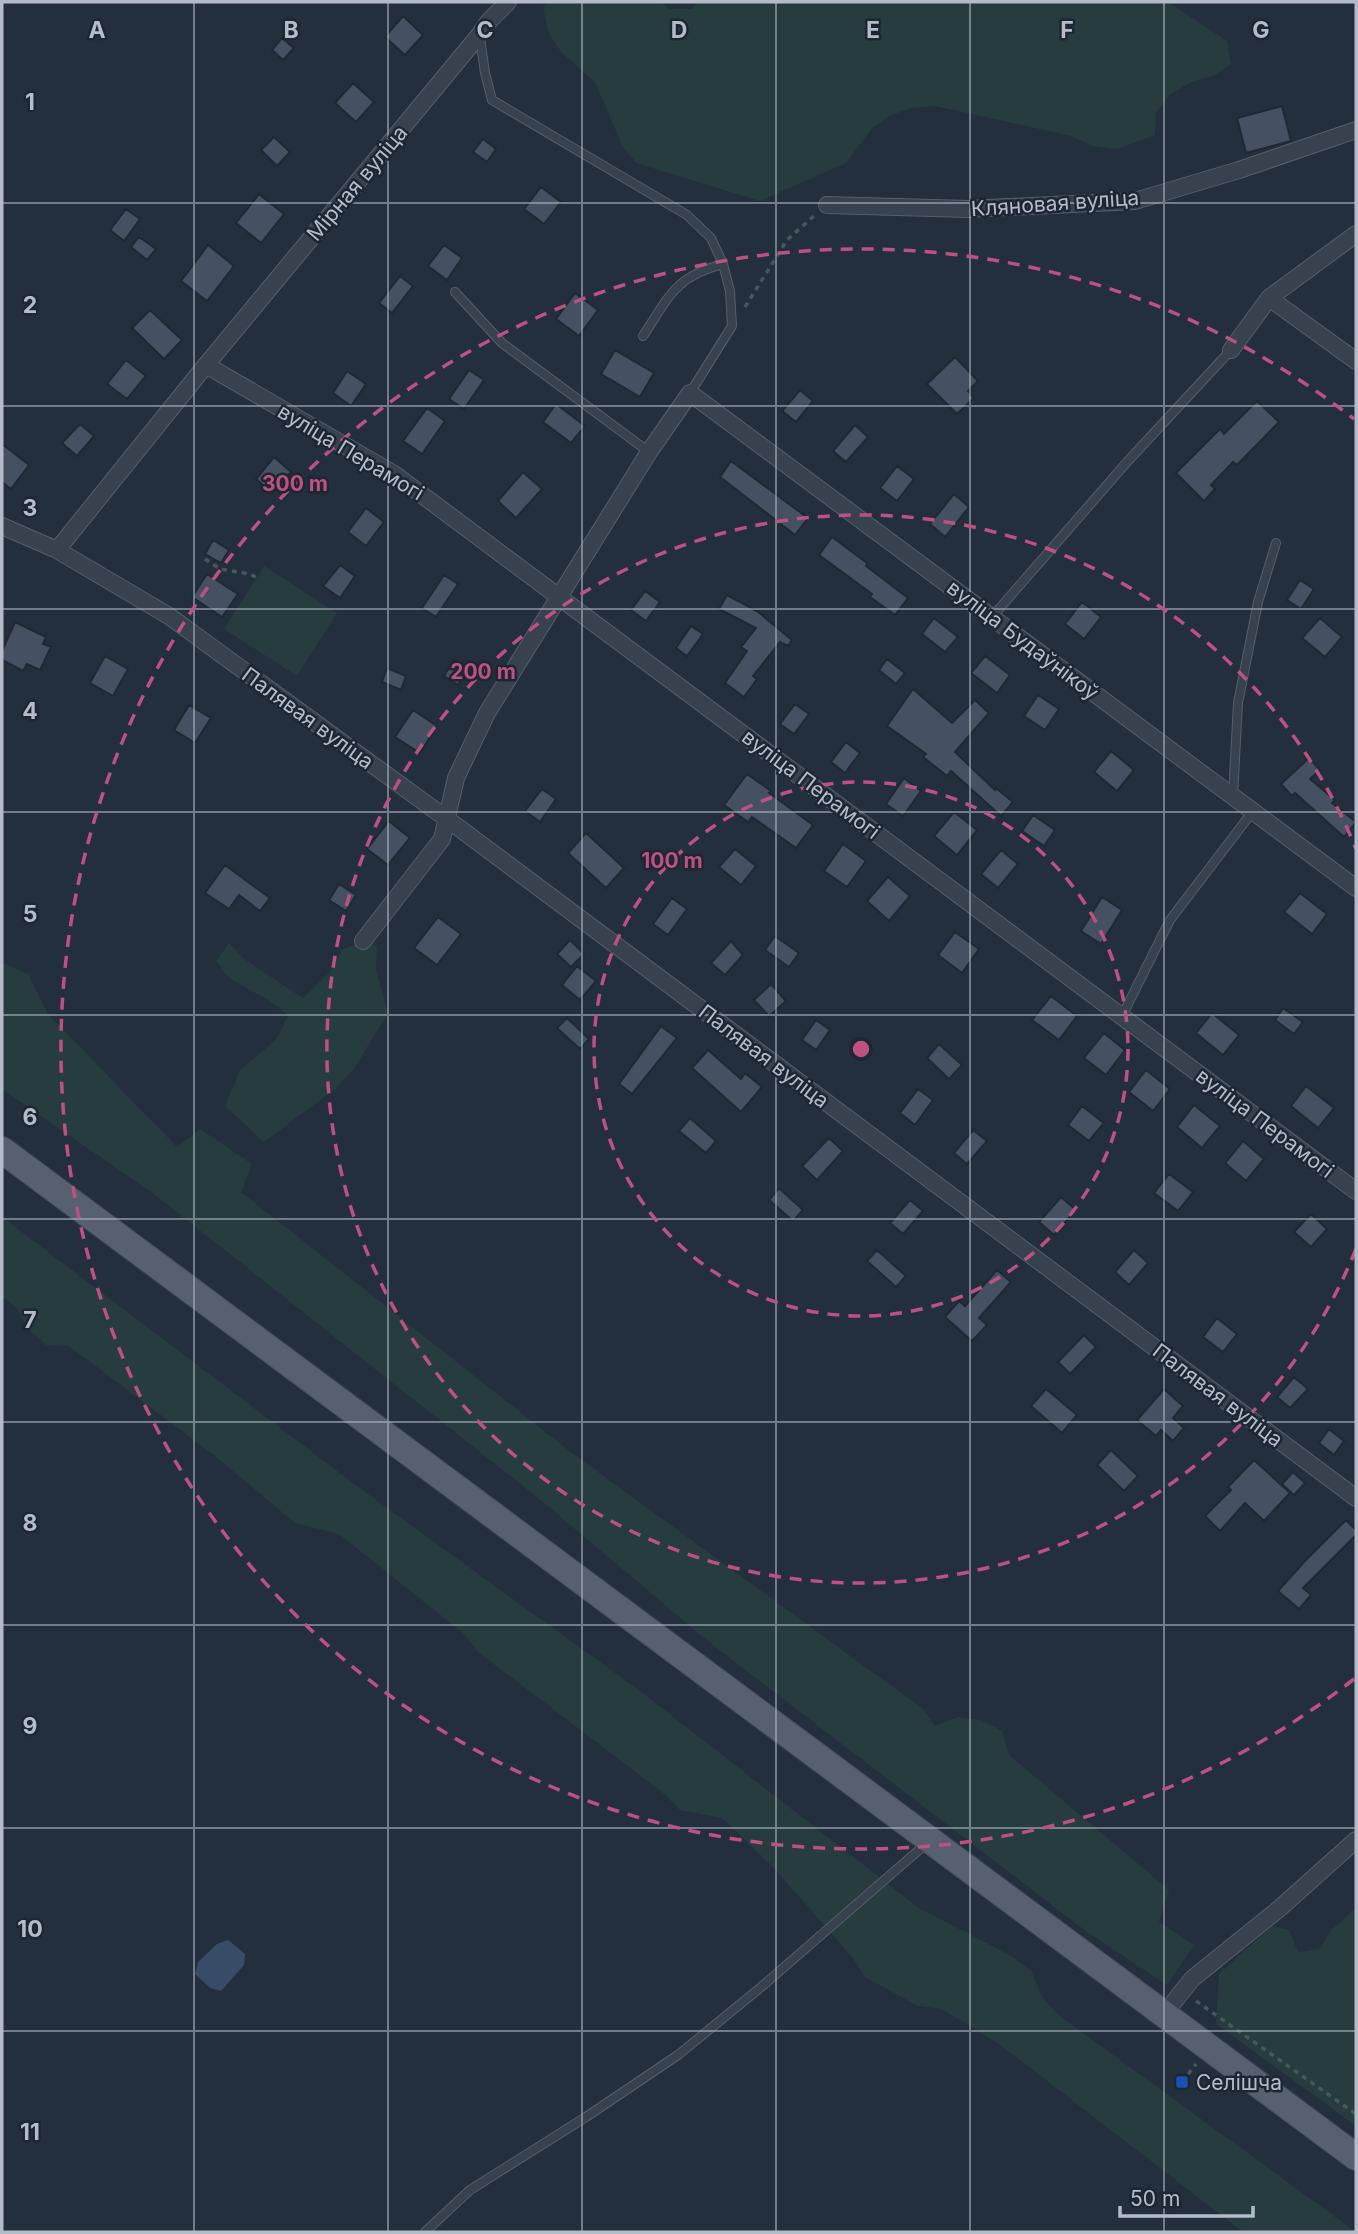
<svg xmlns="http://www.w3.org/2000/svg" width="1358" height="2234" font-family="Inter,sans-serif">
  <rect width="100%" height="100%" fill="#242f3e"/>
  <path fill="#263c3f" d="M549 2H660L670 9H693L697 2H1168L1227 41 1231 64 1213 76 1191 82 1171 94 1156 112 1155 135 1117 149 1092 146 1071 136 935 106 912 108 891 115 873 127 846 163 760 201 636 163 622 145 595 82 561 52 548 32 543 7Z
    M264 566 337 613 297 676 224 629Z
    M363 941 377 947 376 969 388 1014 353 1070 336 1088 264 1142 225 1106 240 1070 276 1040 288 1016 270 1001 230 979 216 961 229 943 244 959 303 998 331 971 342 950Z
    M2 962 28 974 48 1014 177 1147 200 1129 252 1164 241 1192 572 1453 923 1709 935 1726 958 1717 981 1720 1002 1731 1009 1755 1169 1890 1159 1922 1194 1945 1167 1985 1083 1929 709 1642 543 1502 154 1194 2 1089Z
    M2 1217 365 1492 640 1691 919 1908 1013 1957 1032 1972 1041 1995 1057 2014 1356 2232H1243L999 2044 942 2009 918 2006 865 1977 853 1958 772 1866 722 1818 680 1810 663 1793 478 1652 463 1633 339 1534 295 1523 215 1456 69 1346 46 1345 29 1329 16 1308 2 1296Z
    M1356 1908V2126L1216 2024 1219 1974 1272 1926 1289 1930 1298 1952 1320 1949 1331 1930Z"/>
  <path fill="#394c67" d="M228 1940 245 1954 244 1965 221 1991 210 1988 195 1974 198 1962 217 1944Z"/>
  <path fill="#455162" stroke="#1f2835" stroke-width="2" d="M403 16 423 35 405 55 385 37Z
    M282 38 294 48 283 60 272 50Z
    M353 83 374 102 356 122 335 103Z
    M1282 106 1291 141 1246 153 1237 118Z
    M274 137 290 152 277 166 261 150Z
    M483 139 496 149 487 162 473 152Z
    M541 187 561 202 544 224 524 209Z
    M259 194 284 214 261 243 236 223Z
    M126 209 140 219 124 241 110 230Z
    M139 237 156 249 147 260 131 247Z
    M208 245 234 266 207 301 181 281Z
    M444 245 462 258 447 280 428 266Z
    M400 276 413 286 392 313 379 303Z
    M575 293 598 310 579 336 556 319Z
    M150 310 182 340 164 359 132 328Z
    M615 350 654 373 640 397 601 374Z
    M955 357 978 381 968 391 974 398 957 414 927 384Z
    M126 360 146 376 127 399 107 384Z
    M469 370 484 380 464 409 449 399Z
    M347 371 366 384 351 406 333 393Z
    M800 390 813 401 796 422 782 411Z
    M1257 401 1279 422 1237 465 1233 462 1211 485 1215 489 1204 501 1176 473 1220 429 1224 434Z
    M556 404 585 426 571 443 543 422Z
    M427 408 445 421 422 454 403 441Z
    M80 424 94 436 77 456 62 443Z
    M855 425 868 437 846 462 833 451Z
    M2 444 29 465 11 489 2 482Z
    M274 457 291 472 272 493 256 479Z
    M731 461 808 518 795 535 720 477Z
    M897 466 914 479 897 501 880 488Z
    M523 472 542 489 516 518 498 501Z
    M954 494 969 507 945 537 930 524Z
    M366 508 384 522 366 546 348 532Z
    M832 537 867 563 866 566 908 598 895 615 870 597 872 594 819 555Z
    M213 540 229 550 221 563 205 554Z
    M340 565 355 576 340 598 323 586Z
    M207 574 238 594 222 617 192 597Z
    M444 575 458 584 436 617 422 608Z
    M1300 580 1314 589 1301 609 1287 600Z
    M645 591 660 602 646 621 631 610Z
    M727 595 757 611 792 640 788 646 780 642 753 676 757 679 744 697 725 683 747 651 741 647 756 628 719 609Z
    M1082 602 1101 617 1084 639 1065 624Z
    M934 618 958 637 945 652 922 634Z
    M1320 618 1342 637 1325 657 1302 638Z
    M15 622 46 637 43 644 51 647 40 670 27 664 23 671 2 660V651Z
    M691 626 703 634 687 656 676 648Z
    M105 656 128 669 113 696 90 683Z
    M985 656 1010 675 997 693 971 673Z
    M887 659 905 673 896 684 879 670Z
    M453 661 467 670 458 685 444 676Z
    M387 668 406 676 401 690 382 682Z
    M913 689 952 723 975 700 989 713 955 752 995 790 996 788 1013 802 1001 816 951 771 947 776 923 757 926 754 887 726Z
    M1038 695 1059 709 1045 730 1024 716Z
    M795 704 809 714 794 734 780 724Z
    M189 705 211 718 195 743 174 730Z
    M413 710 437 726 420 753 395 737Z
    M846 742 860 753 845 773 831 762Z
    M1111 751 1134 770 1117 791 1094 772Z
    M1309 758 1320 770 1310 779 1335 800 1332 803 1356 822 1344 837 1295 793 1292 796 1281 784Z
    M747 774 771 791 769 793 813 825 796 848 752 817 748 822 724 805Z
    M904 778 921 791 903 816 886 804Z
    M542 789 556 799 540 822 525 811Z
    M954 812 977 830 957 855 934 836Z
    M1033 815 1055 830 1044 846 1022 831Z
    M389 821 410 838 388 865 367 849Z
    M586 833 624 868 606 888 568 853Z
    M843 844 866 861 847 887 824 871Z
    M735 849 756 866 741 885 719 867Z
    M1001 850 1018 864 998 888 981 874Z
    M225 865 270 898 260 911 239 895 229 909 205 893Z
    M888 877 910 896 889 921 867 901Z
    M339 884 356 895 346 911 329 900Z
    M1300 893 1327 914 1312 934 1284 912Z
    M1102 897 1122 910 1101 944 1081 931Z
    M672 898 687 909 668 935 653 924Z
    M438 917 461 934 437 965 414 948Z
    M955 932 979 949 962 973 938 955Z
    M775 936 799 953 789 967 765 950Z
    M570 940 584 954 571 967 557 954Z
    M731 941 743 955 725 975 711 963Z
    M577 966 596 981 580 1000 562 985Z
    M771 984 786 1001 769 1016 754 1000Z
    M1051 996 1077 1016 1059 1040 1032 1020Z
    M1283 1008 1303 1022 1294 1034 1275 1020Z
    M1212 1013 1239 1035 1223 1055 1196 1033Z
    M567 1018 589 1039 580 1049 557 1028Z
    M816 1020 830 1030 816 1050 802 1040Z
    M661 1026 677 1038 632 1094 619 1084Z
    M1104 1033 1125 1050 1106 1075 1084 1058Z
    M939 1044 962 1065 949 1079 927 1058Z
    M708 1050 741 1079 745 1073 762 1087 741 1112 692 1068Z
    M1146 1070 1170 1089 1153 1111 1129 1092Z
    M1306 1086 1334 1108 1318 1128 1291 1106Z
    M918 1089 933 1100 915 1125 900 1113Z
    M1194 1105 1220 1126 1202 1148 1177 1127Z
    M1082 1106 1104 1123 1089 1141 1068 1125Z
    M690 1118 716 1141 706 1153 679 1131Z
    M973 1130 987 1141 967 1164 954 1153Z
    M829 1138 843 1151 817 1180 802 1166Z
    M1243 1141 1264 1159 1246 1181 1225 1163Z
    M1169 1174 1193 1192 1178 1211 1154 1193Z
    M779 1188 803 1210 793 1221 769 1200Z
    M1061 1197 1076 1210 1054 1235 1039 1222Z
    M910 1200 923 1211 903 1234 890 1223Z
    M1311 1214 1327 1229 1311 1247 1294 1232Z
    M877 1250 906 1276 896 1287 867 1261Z
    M1134 1250 1148 1263 1129 1285 1115 1272Z
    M997 1270 1011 1282 979 1318 987 1325 972 1341 945 1317 959 1301 965 1306Z
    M1217 1318 1237 1334 1223 1352 1203 1337Z
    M1084 1335 1096 1347 1070 1374 1058 1362Z
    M1294 1377 1308 1389 1290 1408 1277 1397Z
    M1046 1389 1077 1415 1062 1433 1031 1406Z
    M1164 1389 1183 1406 1173 1418 1184 1428 1173 1441 1161 1430 1156 1436 1137 1420Z
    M1329 1429 1344 1441 1334 1455 1319 1443Z
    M1111 1450 1138 1476 1124 1491 1097 1465Z
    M1254 1460 1290 1493 1264 1521 1245 1503 1220 1531 1205 1516 1231 1490 1228 1487Z
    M1293 1472 1305 1483 1294 1495 1282 1484Z
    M1346 1520 1356 1530V1535L1303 1588 1311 1595 1299 1609 1278 1591 1305 1561Z"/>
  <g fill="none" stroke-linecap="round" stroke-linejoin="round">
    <defs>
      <path id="service" d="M480 37 485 73 492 100 687 215 711 238 723 264 730 291 732 326 690 393
        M455 292 502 343 649 452
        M643 336C669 297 674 277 723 264
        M992 617 1127 462 1231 350
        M1233 796 1238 703 1258 602 1276 543
        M1122 1016 1170 920 1253 811
        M425 2232 470 2190 586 2117 678 2055 760 1988 927 1843"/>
      <path id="minor" d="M827 205 968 209 1135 201 1239 170 1356 130
        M1269 298 1356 361
        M1231 350 1269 298 1356 234
        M206 365 480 34 488 22 508 2
        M2 526 57 550 169 616 447 819 1356 1498
        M57 550 206 365 394 474 1356 1191
        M363 941 442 839 456 778 487 713 649 452 690 393 1356 888
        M1165 2013 1192 1979 1280 1908 1356 1840"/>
      <path id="primary" d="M2 1150 1356 2157"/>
    </defs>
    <use href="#service" stroke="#565f6c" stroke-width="10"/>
    <use href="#minor" stroke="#565f6c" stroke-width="18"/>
    <use href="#primary" stroke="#414a57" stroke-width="28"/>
    <path stroke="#44595c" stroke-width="3.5" stroke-dasharray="5 5" stroke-linecap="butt" d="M745 307 787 240 816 214
      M205 559 220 569 250 574 259 579
      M1196 2001 1356 2114
      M1182 2082 1196 2064"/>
    <use href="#service" stroke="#38414e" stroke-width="8"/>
    <use href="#minor" stroke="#38414e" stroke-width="16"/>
    <use href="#primary" stroke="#56606e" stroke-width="26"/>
  </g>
  <path fill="none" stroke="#b4bcc9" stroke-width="2" stroke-opacity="0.55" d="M194 2V2232M388 2V2232M582 2V2232M776 2V2232M970 2V2232M1164 2V2232M2 203H1356M2 406H1356M2 609H1356M2 812H1356M2 1015H1356M2 1219H1356M2 1422H1356M2 1625H1356M2 1828H1356M2 2031H1356"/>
  <g fill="none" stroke="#bd5182" stroke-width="3.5" stroke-dasharray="12 9">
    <circle cx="861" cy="1049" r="267"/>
    <path d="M1356 1249A534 534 0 1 1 1356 849"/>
    <path d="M1354 1679A800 800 0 1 1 1354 419"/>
  </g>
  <rect fill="#1a4fb4" stroke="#1d2633" stroke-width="2.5" x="1175" y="2075" width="14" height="14" rx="3.5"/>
  <g text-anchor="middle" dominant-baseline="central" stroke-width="5" stroke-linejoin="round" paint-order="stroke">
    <g font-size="21" fill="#b4bcc9" stroke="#1d2633">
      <text transform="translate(357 183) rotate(-50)">Мірная вуліца</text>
      <text transform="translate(1055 203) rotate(-4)">Кляновая вуліца</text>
      <text transform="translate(351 452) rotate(31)">вуліца Перамогі</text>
      <text transform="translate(1023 640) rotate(37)">вуліца Будаўнікоў</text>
      <text transform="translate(308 718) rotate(36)">Палявая вуліца</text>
      <text transform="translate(811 784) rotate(37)">вуліца Перамогі</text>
      <text transform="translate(764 1056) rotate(37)">Палявая вуліца</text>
      <text transform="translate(1265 1123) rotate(37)">вуліца Перамогі</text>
      <text transform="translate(1218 1395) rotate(37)">Палявая вуліца</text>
    </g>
    <g font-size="21" fill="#b4bcc9" stroke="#1d2633" text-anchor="start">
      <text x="1196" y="2082">Селішча</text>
    </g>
  </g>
  <g font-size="23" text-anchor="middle" font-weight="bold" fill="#b4bcc9" stroke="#1d2633" stroke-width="5" stroke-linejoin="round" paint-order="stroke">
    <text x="97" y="38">A</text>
    <text x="291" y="38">B</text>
    <text x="485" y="38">C</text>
    <text x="679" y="38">D</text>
    <text x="873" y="38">E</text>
    <text x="1067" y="38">F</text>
    <text x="1261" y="38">G</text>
    <text x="30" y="110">1</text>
    <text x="30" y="313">2</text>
    <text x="30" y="516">3</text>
    <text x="30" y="719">4</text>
    <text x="30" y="922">5</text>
    <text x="30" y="1125">6</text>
    <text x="30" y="1328">7</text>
    <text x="30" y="1531">8</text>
    <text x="30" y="1734">9</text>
    <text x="30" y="1937">10</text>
    <text x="30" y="2140">11</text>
  </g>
  <circle cx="861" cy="1049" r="10" fill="#bd5182" stroke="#1d2633" stroke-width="3.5"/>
  <g font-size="21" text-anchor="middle" font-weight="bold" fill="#bd5182" stroke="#1d2633" stroke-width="5" stroke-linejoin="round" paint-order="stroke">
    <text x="295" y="491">300 m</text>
    <text x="483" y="679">200 m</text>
    <text x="672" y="868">100 m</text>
  </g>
  <rect width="1358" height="2234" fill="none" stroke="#b4bcc9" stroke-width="7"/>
  <path d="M1120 2206v10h133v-10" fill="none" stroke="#b4bcc9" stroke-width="3.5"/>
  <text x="1130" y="2206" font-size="21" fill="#b4bcc9" stroke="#1d2633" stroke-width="5" paint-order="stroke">50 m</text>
</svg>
